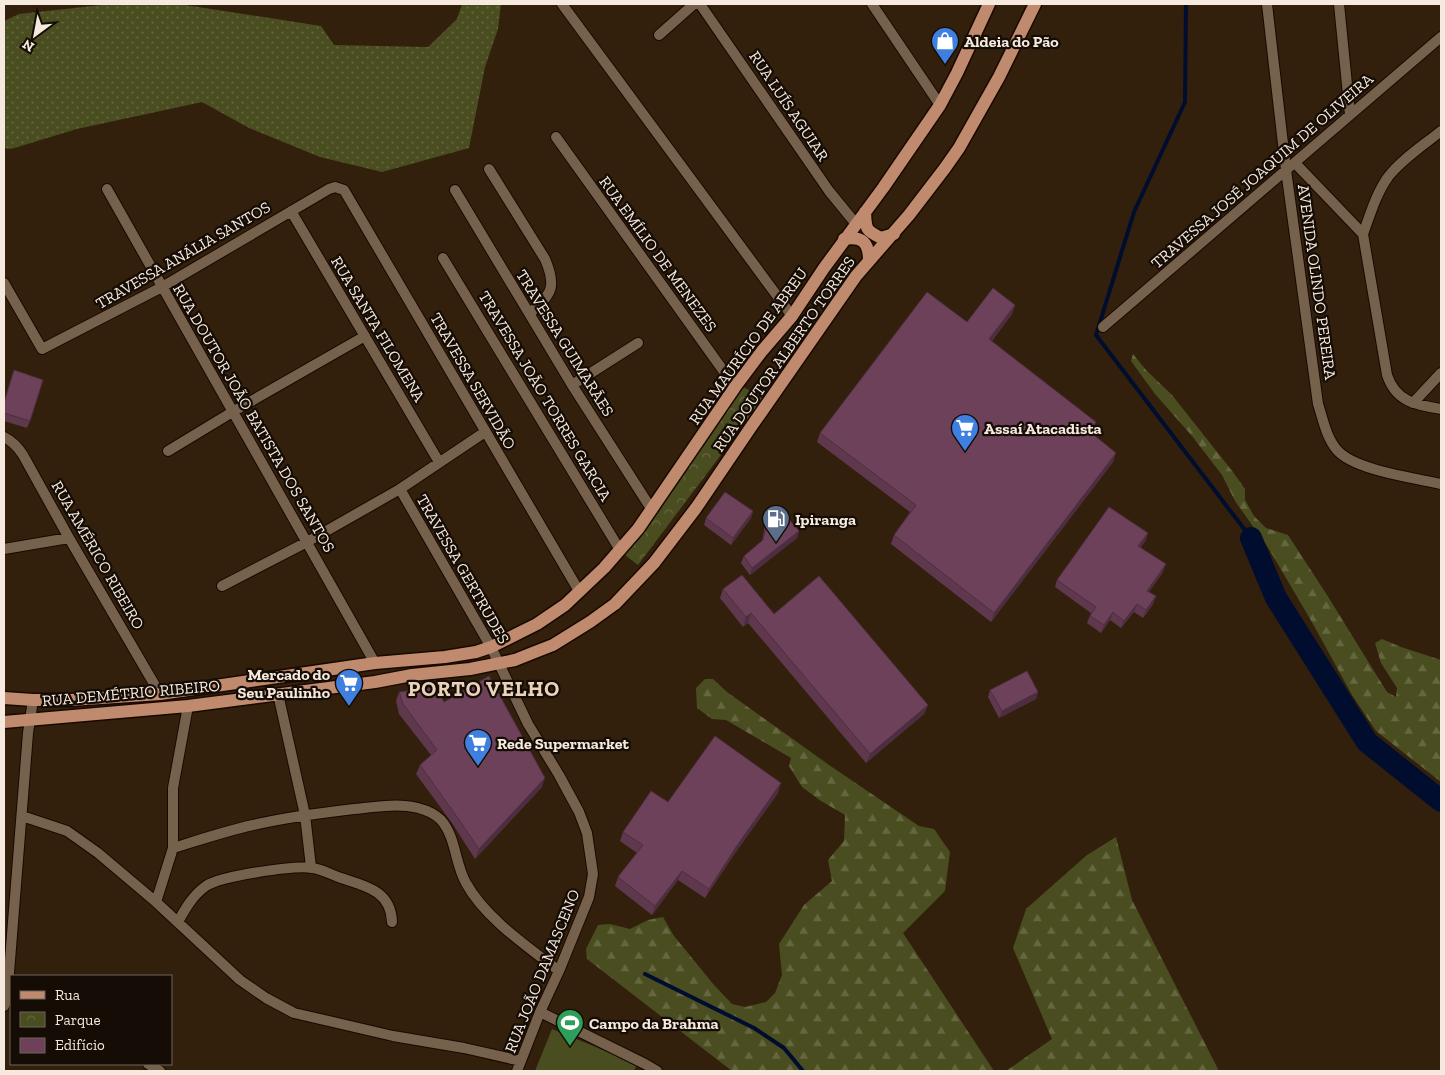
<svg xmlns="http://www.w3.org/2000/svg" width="1445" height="1075" font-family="'Zilla Slab',serif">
  <defs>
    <pattern id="grass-dots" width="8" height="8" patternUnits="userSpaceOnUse" patternTransform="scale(1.25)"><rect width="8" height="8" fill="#494d20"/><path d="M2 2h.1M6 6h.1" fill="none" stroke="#646740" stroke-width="1.8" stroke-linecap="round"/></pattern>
    <pattern id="forest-firs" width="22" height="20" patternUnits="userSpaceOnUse" patternTransform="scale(1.25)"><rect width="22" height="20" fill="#494d20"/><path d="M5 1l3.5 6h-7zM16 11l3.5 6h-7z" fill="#646740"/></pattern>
    <pattern id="park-crowns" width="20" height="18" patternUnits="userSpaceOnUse" patternTransform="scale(1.25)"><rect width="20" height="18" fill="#494d20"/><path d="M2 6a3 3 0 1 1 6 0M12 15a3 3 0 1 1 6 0" fill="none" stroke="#646740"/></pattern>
  </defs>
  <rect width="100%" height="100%" fill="#32200d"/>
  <path fill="url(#grass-dots)" d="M111 4H179L321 26 334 45 428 47 457 19 462 4H501L498 29 485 67 469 148 382 172 320 157 249 128 202 102 77 129 11 149 4 148V21L19 14Z"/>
  <path fill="url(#forest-firs)" d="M1133 354 1146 370 1172 395 1233 472 1245 489V500L1254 516 1266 528 1288 535 1327 595 1387 692 1396 697 1397 688 1381 663 1375 643 1382 639 1401 647 1441 660V782L1376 731 1352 695 1313 624 1269 549 1235 501 1222 475 1192 436 1155 394 1131 361Z
    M705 679H713L727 692 829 765 919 826 934 829 950 852 945 891 903 933 994 1071H732L587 959 586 949 598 925 610 924 630 929 648 920 663 917 674 936 714 985 732 1004 745 1007 766 1002 775 993 782 975 779 944 804 905 832 881 828 860 844 841 845 815 821 801 802 787 789 766 791 758 726 720 712 719 697 708 696 688Z
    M1116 837 1132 900 1219 1071H1006L1052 1039 1013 948 1026 909 1087 855Z"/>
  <path fill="url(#park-crowns)" d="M742 386 763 399 638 565 625 555Z"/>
  <path fill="#494d20" d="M552 1029 637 1064 634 1071H535Z"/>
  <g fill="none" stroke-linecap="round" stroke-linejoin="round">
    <path stroke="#000d2e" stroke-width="4" d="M1186 4 1185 102 1134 212 1096 335 1251 538
      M645 974 754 1028 784 1048 803 1071"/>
    <path stroke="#000d2e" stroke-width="22" d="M1251 538 1276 598 1367 742 1441 801"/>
    <defs>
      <path id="street" d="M562 4 792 316
        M700 4 829 191 856 224
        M872 4 940 105
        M1267 4 1286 170 1318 404C1323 419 1326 437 1337 450 1354 470 1414 478 1441 484
        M1339 4 1350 115
        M659 35 694 4
        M556 137 735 387
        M1295 163 1363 234 1387 375C1396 402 1416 405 1441 409
        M489 169 545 259C557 287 552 294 530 313
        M107 189 375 663
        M455 190 572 385 652 510
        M291 211 439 462
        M1363 234C1370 215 1376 194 1388 177 1402 159 1424 145 1441 131
        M443 258 620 550
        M4 283 42 349 162 287 329 189 335 187 344 190 579 591
        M1103 327 1441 37
        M572 385 638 343
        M1413 403 1441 373
        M4 437C12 441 18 447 23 455L69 538 160 694
        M168 451 234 411 365 336
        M400 489 491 647 528 724 559 775 579 812 587 833 593 874 589 897 559 971 540 1012 517 1071
        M4 549 69 538
        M222 586 307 542 400 489 485 432
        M278 694 305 815 311 867
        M22 816 67 831 98 853 156 902 240 980 266 998 294 1013 393 1036 464 1048 521 1061
        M173 848C199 840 226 831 253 825 286 817 320 813 354 809 374 807 397 803 418 808 426 810 435 814 441 820 456 837 455 864 466 883 485 918 528 947 559 971
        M156 902 173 848V788L188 706
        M178 922C185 909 193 895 206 886 221 876 294 865 312 868 322 869 332 875 341 878 366 886 391 891 392 922
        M4 1006 7 998 28 733 33 700
        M540 1012 645 1064 657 1071
        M148 1064 160 1071"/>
      <path id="primary" d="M865 212C866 229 865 230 881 238L894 234
        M844 239C863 236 869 243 869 261
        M4 698 33 700H71L160 694 375 663 445 657 476 652 491 647 537 624 565 605 604 568 638 529 735 387 762 351 792 316 824 268 883 188 940 105 957 73 989 4
        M4 722 188 706 375 682 412 675 470 669 515 660 535 652 553 645 590 622 615 604 654 563 696 508 751 427 856 276 909 215 945 168 959 148 999 77 1035 4"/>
    </defs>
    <use href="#street" stroke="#190900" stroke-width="12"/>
    <use href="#primary" stroke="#190900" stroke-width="15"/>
    <use href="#street" stroke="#76614c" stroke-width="10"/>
    <use href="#primary" stroke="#bf8a6d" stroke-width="12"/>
  </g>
  <path fill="#5f384e" d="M1015 305 1012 314 992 341 1093 431 1091 433 1113 462 991 622 891 544 894 535 910 512 817 442 820 433 967 322Z
    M4 402 30 421 27 428 4 421Z
    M753 511 751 518 731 545 704 525 706 518Z
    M768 519 799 531 797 538 750 575 741 563 744 556 762 541 765 526Z
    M1146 540 1140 548 1163 572 1149 592 1156 596 1153 604 1143 618 1134 612 1121 628 1110 620 1101 633 1087 623 1091 613 1055 587 1057 580Z
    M723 589 774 614 928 705 924 714 866 763 748 623 743 627 720 598Z
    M990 690 1038 692 1036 699 999 718 988 697Z
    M399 692 444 702 542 787 475 859 452 823 416 774 420 765 431 755 399 714 396 701Z
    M778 793 733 856 705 898 678 880 652 915 615 886 618 877 637 853 620 841 623 832 668 802Z"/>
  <path fill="#4d2e40" d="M1015 305 1012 314 986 348 989 339Z
    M1096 422 1093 431 1085 440 1089 431Z
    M1116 453 1113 462 991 622 994 613Z
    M753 511 751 518 731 545 733 538Z
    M799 531 797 538 750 575 752 568Z
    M1148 533 1146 540 1136 554 1138 546Z
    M1166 564 1163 572 1144 598 1147 591Z
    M1156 596 1153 604 1143 618 1146 610Z
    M1137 604 1134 612 1121 628 1124 621Z
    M1113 612 1110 620 1101 633 1104 625Z
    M751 613 748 623 743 627 746 617Z
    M1038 692 1036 699 999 718 1002 711Z
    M928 705 924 714 866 763 870 754Z
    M545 778 542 787 475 859 479 849Z
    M781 783 778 793 733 856 705 898 709 889 736 847Z
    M682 871 678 880 652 915 655 906Z"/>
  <path fill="#6e415b" stroke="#4d2e40" d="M993 288 1015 305 989 339 1096 422 1089 431 1116 453 994 613 894 535 916 505 820 433 927 292 967 322Z
    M14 370 43 380 30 421 4 413V403Z
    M725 492 753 511 733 538 706 518Z
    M1109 507 1148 533 1138 546 1166 564 1147 591 1156 596 1146 610 1137 604 1124 621 1113 612 1104 625 1090 616 1096 607 1057 580Z
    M780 509 799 531 752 568 744 556 763 540 768 519Z
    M742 575 774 614 819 576 928 705 870 754 751 613 746 617 723 589Z
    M1027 671 1038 692 1002 711 990 690Z
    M489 676 545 778 479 849 455 814 420 765 437 750 403 704 399 692 436 687 444 702Z
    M715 736 781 783 736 847 709 889 682 871 655 906 618 877 643 845 623 832 651 791 668 802Z"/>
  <defs>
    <symbol id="shop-pin" viewBox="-11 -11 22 30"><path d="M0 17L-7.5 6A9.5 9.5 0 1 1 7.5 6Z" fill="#3f7fe0" stroke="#140c05"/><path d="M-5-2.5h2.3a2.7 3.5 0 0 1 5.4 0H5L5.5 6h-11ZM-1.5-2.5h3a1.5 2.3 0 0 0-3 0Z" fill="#fff"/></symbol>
    <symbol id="supermarket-pin" viewBox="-11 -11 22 30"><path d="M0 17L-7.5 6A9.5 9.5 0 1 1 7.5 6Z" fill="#3f7fe0" stroke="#140c05"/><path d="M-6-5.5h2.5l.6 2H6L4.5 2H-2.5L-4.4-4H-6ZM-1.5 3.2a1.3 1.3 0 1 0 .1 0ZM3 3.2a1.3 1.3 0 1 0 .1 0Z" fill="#fff"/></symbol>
    <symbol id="fuel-pin" viewBox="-11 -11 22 30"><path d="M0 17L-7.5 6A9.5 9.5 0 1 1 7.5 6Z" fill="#5c6f8a" stroke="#140c05"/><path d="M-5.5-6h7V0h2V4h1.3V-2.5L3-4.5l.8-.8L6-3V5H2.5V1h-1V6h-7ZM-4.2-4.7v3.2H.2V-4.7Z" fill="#fff"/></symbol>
    <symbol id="stadium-pin" viewBox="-11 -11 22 30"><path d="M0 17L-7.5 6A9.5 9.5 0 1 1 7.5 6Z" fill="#2e9e5b" stroke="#140c05"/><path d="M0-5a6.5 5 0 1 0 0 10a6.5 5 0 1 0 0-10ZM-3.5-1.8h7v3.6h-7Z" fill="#fff"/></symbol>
  </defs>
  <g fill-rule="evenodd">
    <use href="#shop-pin" x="929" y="25" width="32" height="43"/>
    <use href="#supermarket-pin" x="949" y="412" width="32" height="43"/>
    <use href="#fuel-pin" x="760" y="503" width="32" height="43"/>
    <use href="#supermarket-pin" x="333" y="667" width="32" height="43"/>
    <use href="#supermarket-pin" x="462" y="727" width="32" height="43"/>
    <use href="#stadium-pin" x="554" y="1007" width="32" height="43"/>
  </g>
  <g text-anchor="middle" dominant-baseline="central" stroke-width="4.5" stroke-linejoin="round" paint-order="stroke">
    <g font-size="16" font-weight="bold" fill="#f6e9dd" stroke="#140c05" text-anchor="start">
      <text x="964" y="41">Aldeia do Pão</text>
      <text x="984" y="428">Assaí Atacadista</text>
      <text x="795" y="519">Ipiranga</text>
      <text x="330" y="674" text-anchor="end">Mercado do<tspan x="330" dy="18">Seu Paulinho</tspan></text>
      <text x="497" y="743">Rede Supermarket</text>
      <text x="589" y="1023">Campo da Brahma</text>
    </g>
    <g font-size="16" fill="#f6e9dd" stroke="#140c05">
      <text transform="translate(789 106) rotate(56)">RUA LUÍS AGUIAR</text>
      <text transform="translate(1262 171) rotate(-41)">TRAVESSA JOSÉ JOAQUIM DE OLIVEIRA</text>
      <text transform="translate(658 254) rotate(54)">RUA EMÍLIO DE MENEZES</text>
      <text transform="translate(183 255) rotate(-30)">TRAVESSA ANÁLIA SANTOS</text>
      <text transform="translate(1317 282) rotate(82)">AVENIDA OLINDO PEREIRA</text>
      <text transform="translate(378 329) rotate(59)">RUA SANTA FILOMENA</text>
      <text transform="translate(565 343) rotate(58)">TRAVESSA GUIMARÃES</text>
      <text transform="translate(748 346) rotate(-54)">RUA MAURÍCIO DE ABREU</text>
      <text transform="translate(784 354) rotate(-55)">RUA DOUTOR ALBERTO TORRES</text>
      <text transform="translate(473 381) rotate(60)">TRAVESSA SERVIDÃO</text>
      <text transform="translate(545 396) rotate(59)">TRAVESSA JOÃO TORRES GARCIA</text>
      <text transform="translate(254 418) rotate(60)">RUA DOUTOR JOÃO BATISTA DOS SANTOS</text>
      <text transform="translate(98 555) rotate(60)">RUA AMÉRICO RIBEIRO</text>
      <text transform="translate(463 569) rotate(60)">TRAVESSA GERTRUDES</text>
      <text transform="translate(131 693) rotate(-5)">RUA DEMÉTRIO RIBEIRO</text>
      <text transform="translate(542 971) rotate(-68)">RUA JOÃO DAMASCENO</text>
    </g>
    <g font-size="21" font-weight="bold" letter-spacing="1" fill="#ebd3bb" stroke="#140c05">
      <text x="484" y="688">PORTO VELHO</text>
    </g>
  </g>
  <rect width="1445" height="1075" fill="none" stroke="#f6e9dd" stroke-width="10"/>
  <rect x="10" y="975" width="162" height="90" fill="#140c05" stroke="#6e645b"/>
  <rect x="20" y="991" width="25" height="8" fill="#bf8a6d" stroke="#6e645b"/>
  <text x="55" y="1000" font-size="15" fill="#f6e9dd">Rua</text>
  <rect x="20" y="1012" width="25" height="15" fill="url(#park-crowns)" stroke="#6e645b"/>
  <text x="55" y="1025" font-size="15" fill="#f6e9dd">Parque</text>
  <rect x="20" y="1038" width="25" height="15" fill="#6e415b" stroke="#6e645b"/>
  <text x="55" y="1050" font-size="15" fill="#f6e9dd">Edifício</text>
  <g transform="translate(35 35) rotate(212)" stroke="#140c05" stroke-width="4" paint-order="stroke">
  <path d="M0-4L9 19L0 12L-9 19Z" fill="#f6e9dd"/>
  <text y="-8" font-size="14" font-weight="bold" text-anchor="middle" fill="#f6e9dd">N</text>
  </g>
</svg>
